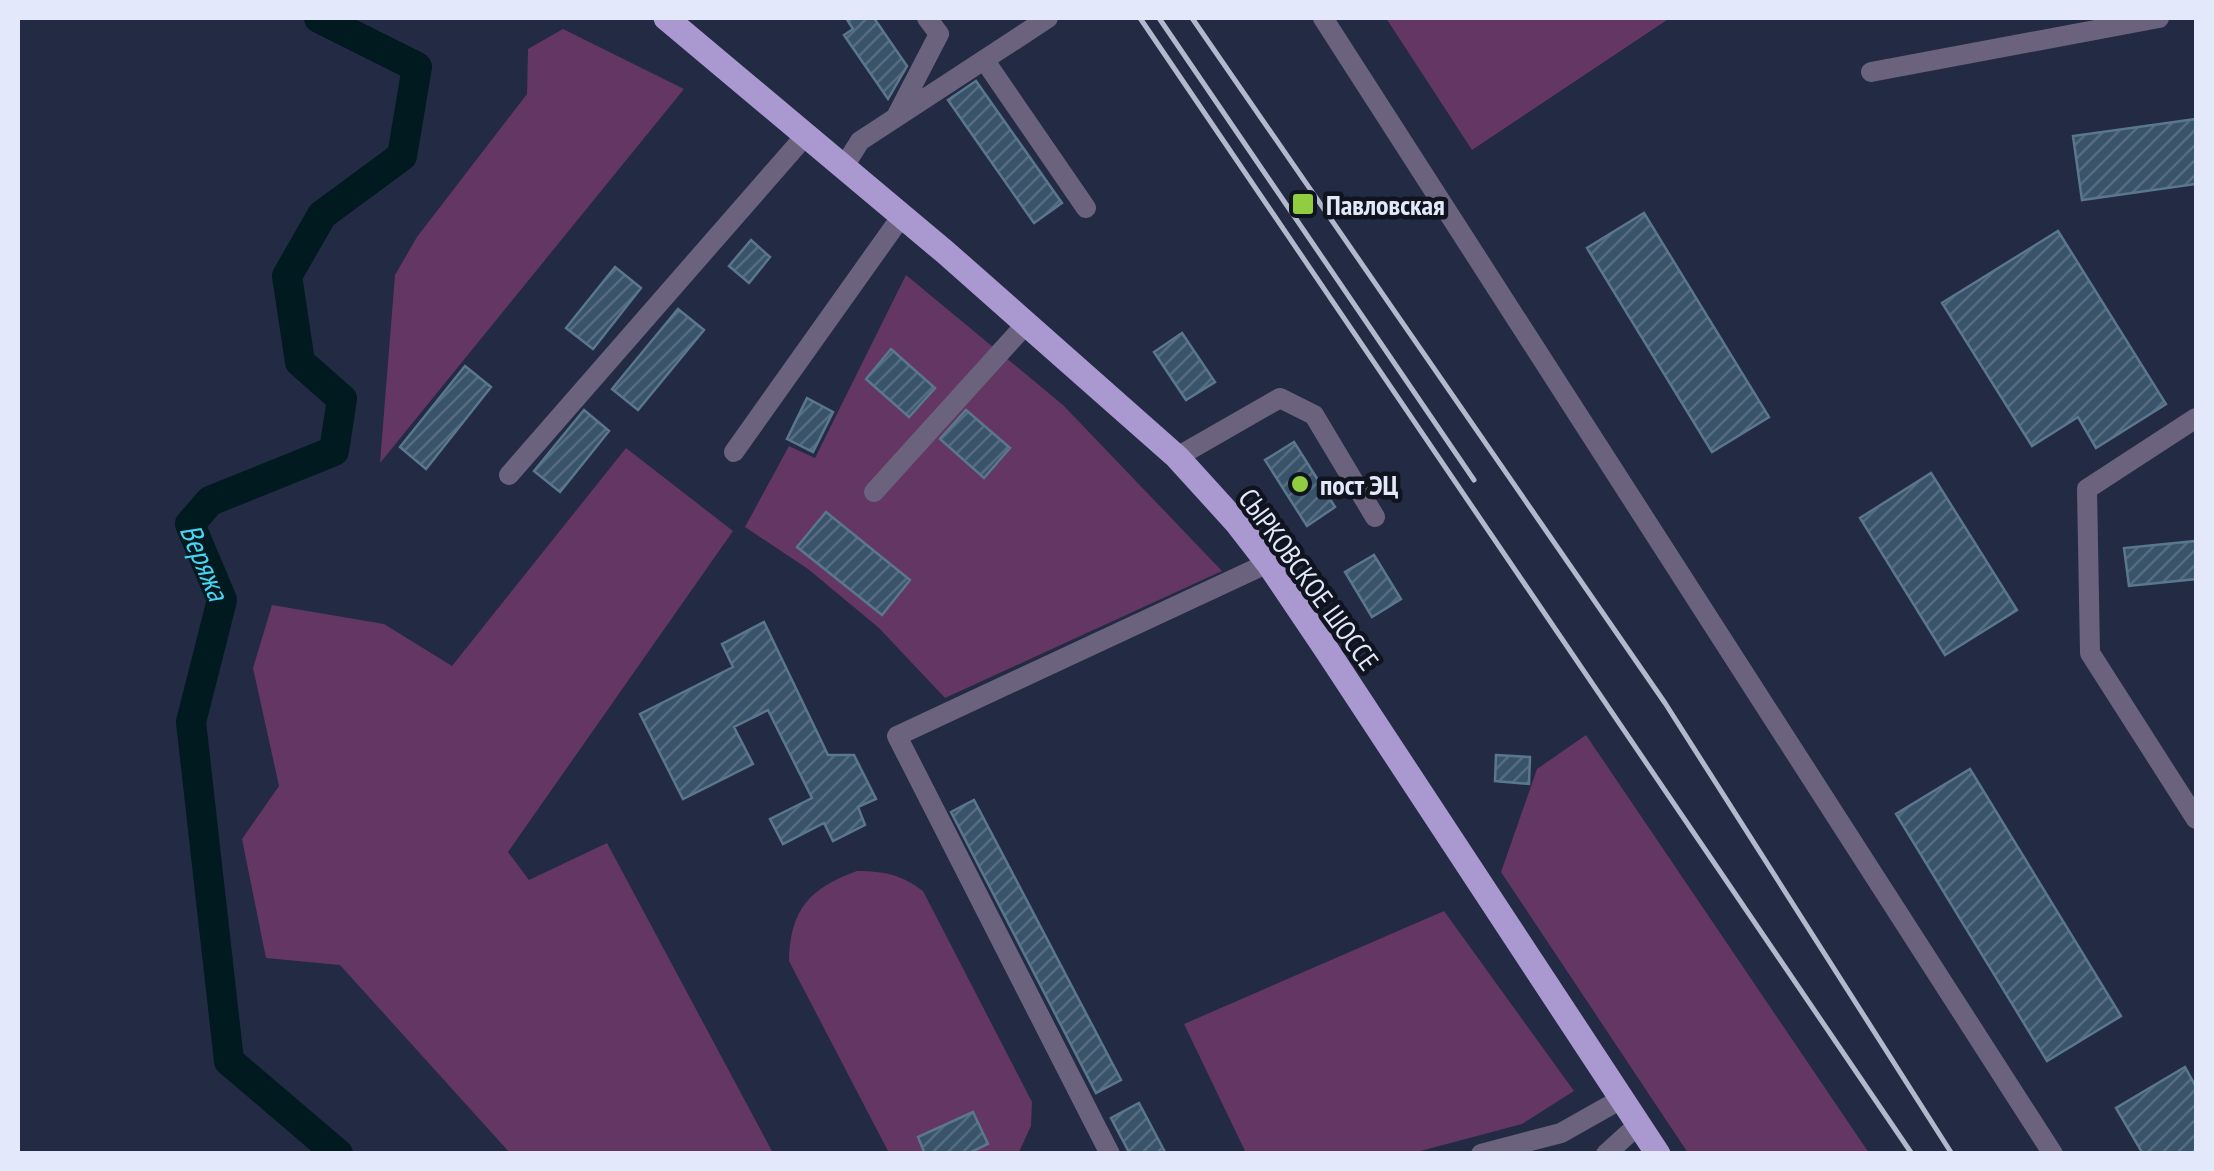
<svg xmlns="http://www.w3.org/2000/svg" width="2214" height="1171" font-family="'PT Sans Narrow',sans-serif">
  <defs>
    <pattern id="building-hatch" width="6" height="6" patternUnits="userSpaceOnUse" patternTransform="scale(2.5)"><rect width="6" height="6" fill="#39546a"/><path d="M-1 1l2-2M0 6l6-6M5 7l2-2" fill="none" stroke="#566d80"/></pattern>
  </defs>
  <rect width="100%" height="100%" fill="#232a44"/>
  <path fill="#633664" d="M1386 18H1670L1472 150Z
    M563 29 684 89 380 463 395 275 417 237 527 94 528 49Z
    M906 275 1063 405 1222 571 945 698 879 628 808 569 745 527 789 446 815 458Z
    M626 448 733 531 508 852 529 880 607 843 773 1153H510L340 965 266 958 242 839 279 786 253 668 272 605 384 624 452 666Z
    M1586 735 1869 1153H1688L1501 872 1537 769Z
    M857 871C885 871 902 875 923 891L1032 1102 1031 1126 1018 1154 889 1153 789 961C790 909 810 888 857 871Z
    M1444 911 1574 1091 1522 1124 1413 1153H1246L1184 1024Z"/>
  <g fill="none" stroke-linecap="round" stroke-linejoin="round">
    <path stroke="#001a20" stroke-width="30" id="s1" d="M319 18 417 67 402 156 322 215 287 276 300 362 342 399 334 451 210 501 190 524 222 600 191 722 229 1061 338 1154"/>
  </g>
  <path fill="url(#building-hatch)" stroke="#5a778e" stroke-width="2.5" d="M846 18H874L907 66 888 99 844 35 853 29Z
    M976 81 1062 203 1034 223 948 100Z
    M2196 119V184L2082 200 2073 136Z
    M1644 213 1769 417 1712 452 1587 248Z
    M2058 231 2166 404 2096 448 2078 417 2032 446 1942 303Z
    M751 240 770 257 749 283 729 266Z
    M615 267 641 288 593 349 566 328Z
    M678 309 704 330 638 410 612 389Z
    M1182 333 1215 382 1186 400 1154 352Z
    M891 349 935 388 909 417 866 379Z
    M465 366 491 387 426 469 400 447Z
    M807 398 833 412 813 452 787 439Z
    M584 410 609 431 560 492 534 471Z
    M966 410 1010 448 984 478 940 439Z
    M1294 442 1335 507 1307 526 1265 460Z
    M1931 473 2017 610 1945 655 1860 518Z
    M826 512 910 580 882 615 797 547Z
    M2196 541V579L2129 586 2124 548Z
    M1374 555 1401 599 1372 617 1345 572Z
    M764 622 828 755H854L876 799 858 807 865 825 833 841 824 823 783 844 770 819 812 798 768 710 734 727 753 764 683 799 640 714 733 667 722 644Z
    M1496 755 1530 757 1529 784 1495 781Z
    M1970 769 2121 1016 2047 1061 1896 814Z
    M974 800 1121 1080 1096 1093 951 812Z
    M2185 1067 2196 1087V1154H2143L2116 1108Z
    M1139 1103 1166 1154H1130L1111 1118Z
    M973 1112 988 1144 967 1154H925L918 1137Z"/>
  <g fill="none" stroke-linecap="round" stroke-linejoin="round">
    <path stroke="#6b637e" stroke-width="20" d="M1323 18 2053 1154
      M985 61 1086 208
      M1871 72 2159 18
      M896 117 939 34 927 18
      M843 168 860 141 1048 18
      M2196 418 2087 489 2090 653 2196 819
      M734 452 901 217
      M1177 457 1280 398 1314 415 1375 517
      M509 475 805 136
      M874 492 1026 324
      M1110 1154 897 736 1268 563
      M1481 1154 1561 1133 1623 1098
      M1606 1154 1639 1124"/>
    <path stroke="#aa99d0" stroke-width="25" d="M666 18 945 252 1177 457 1237 523 1268 563 1326 649 1658 1154"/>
    <path stroke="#b3b9cd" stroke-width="5" d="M1140 18 1912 1154
      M1159 18 1474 480
      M1192 18 1665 703 1952 1154"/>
  </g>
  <g fill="#90cd41" stroke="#10141f" stroke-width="4">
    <rect x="1291" y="192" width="24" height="24" rx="5"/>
    <circle cx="1300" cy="484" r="10"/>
  </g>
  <g text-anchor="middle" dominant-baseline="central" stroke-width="9" stroke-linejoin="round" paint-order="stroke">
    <g font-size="28" font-weight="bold" fill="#e3e9fb" stroke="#10141f" text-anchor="start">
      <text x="1326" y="204">Павловская</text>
      <text x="1320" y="484">пост ЭЦ</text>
    </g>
    <g font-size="28" fill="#e3e9fb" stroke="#10141f">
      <text transform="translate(1309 579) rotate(54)">СЫРКОВСКОЕ ШОССЕ</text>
    </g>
    <g font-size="30" font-style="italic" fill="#47d5f2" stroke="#10141f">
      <text stroke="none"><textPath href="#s1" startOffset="770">Веряжа</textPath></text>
    </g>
  </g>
  <rect width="2214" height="1171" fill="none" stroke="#e3e9fb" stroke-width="40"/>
</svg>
